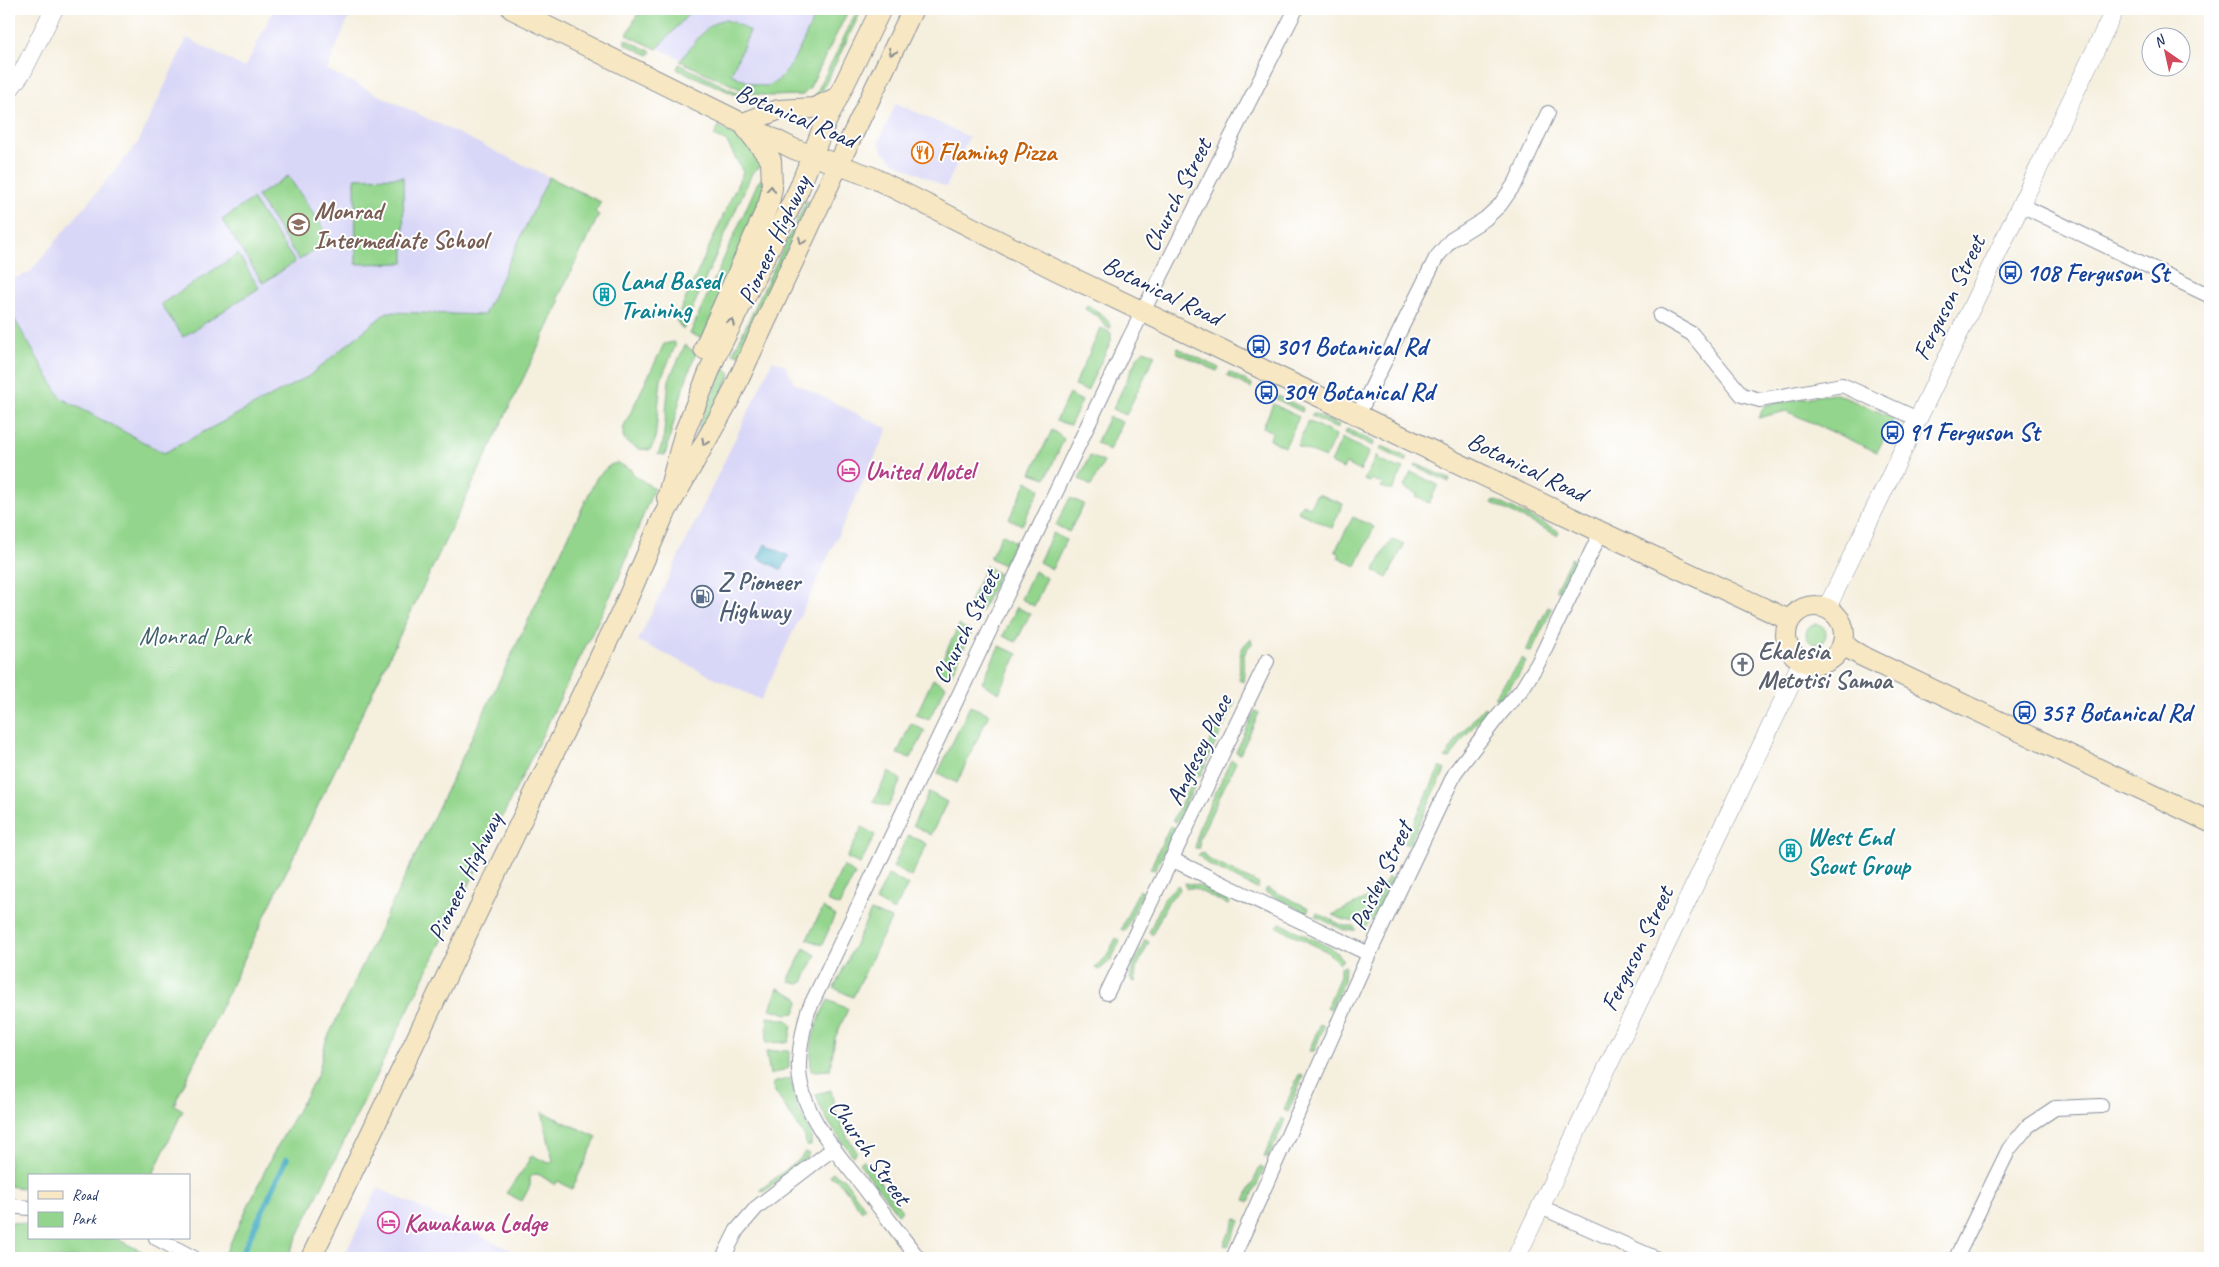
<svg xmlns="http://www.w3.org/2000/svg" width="2219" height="1267" font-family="Caveat,sans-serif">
  <rect width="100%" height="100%" fill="#fff"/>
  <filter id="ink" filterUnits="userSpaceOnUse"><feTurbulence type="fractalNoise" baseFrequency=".02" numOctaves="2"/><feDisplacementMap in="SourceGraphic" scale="10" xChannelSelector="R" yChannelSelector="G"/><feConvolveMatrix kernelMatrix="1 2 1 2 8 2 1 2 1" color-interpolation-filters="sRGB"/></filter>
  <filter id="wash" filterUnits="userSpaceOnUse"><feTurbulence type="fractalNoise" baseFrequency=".0096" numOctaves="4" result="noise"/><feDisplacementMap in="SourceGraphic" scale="20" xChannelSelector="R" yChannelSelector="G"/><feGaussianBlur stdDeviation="1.12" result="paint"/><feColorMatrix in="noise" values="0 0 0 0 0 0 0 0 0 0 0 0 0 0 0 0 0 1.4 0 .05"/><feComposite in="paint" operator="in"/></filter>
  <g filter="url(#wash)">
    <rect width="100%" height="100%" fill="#f5efde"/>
    <path fill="#d9d7f7" d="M274 9H352L327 70 549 177 484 315 387 312 309 376 164 453 61 398 9 310V280L29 273 138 143 187 38 245 68Z
      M640 9H821L780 88 745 89 628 34Z
      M896 103 969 137 946 187 894 162 882 150 879 141Z
      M773 360 785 365 794 383 888 429 761 700 638 641Z
      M378 1188 527 1258H343Z"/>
    <path fill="#93d58c" stroke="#578275" d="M640 9H693L657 49 627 35Z
      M818 9H849L809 89 803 95 769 96 749 93 680 61C689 50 710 18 725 20 734 21 743 28 750 31L731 74C740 78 753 86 764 86 788 87 808 28 818 9Z
      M858 9H862L822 91 810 102 816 94Z
      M625 39 652 52 649 55 625 44Z
      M679 64 742 95 752 98 734 94 677 69Z
      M719 126 746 143 761 162V166L752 173 683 330 676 320 743 172 727 142 714 136Z
      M288 176 331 239 299 260 257 196Z
      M403 177 404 263 356 264 355 178Z
      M549 177 601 202 595 212 599 215 558 298 560 302 174 1105 183 1110 152 1176H29V1189L9 1186V310L61 398 164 453 309 376 387 312 484 315Z
      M764 177V190L703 338 690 334 758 182Z
      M252 199 295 262 263 283 222 220Z
      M806 201 809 202 739 355 733 353Z
      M238 254 259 288 183 337 161 304Z
      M1087 305C1097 311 1107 316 1111 328H1107L1099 317 1085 309Z
      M1101 328 1111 333V341L1087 391 1074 386Z
      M674 342 676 344 661 379 655 441 650 450 639 449 626 442 623 436 624 426 664 344Z
      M685 345 696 353 684 385 665 455 658 454 663 443 669 380Z
      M1178 348 1219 368 1217 371 1176 352Z
      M1144 350 1155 355 1126 415 1113 409 1138 356Z
      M724 369 731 373 695 451 694 442 703 415Z
      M1229 372 1252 384 1251 388 1227 376Z
      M1834 393 1894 418 1877 452 1786 411 1758 418 1765 405Z
      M1069 394 1082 401 1070 425 1056 421Z
      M1278 396 1303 408 1302 412 1276 399Z
      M1273 404 1299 417 1285 447 1269 439 1273 432 1263 427Z
      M1313 413 1339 425 1337 429 1311 416Z
      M1109 417 1122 422 1109 451 1096 443Z
      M1308 421 1336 435 1325 458 1297 446Z
      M1347 429 1374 442 1373 446 1345 433Z
      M1052 430 1064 439 1046 478 1031 473Z
      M1342 438 1369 452 1360 471 1346 464 1343 469 1331 463Z
      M1382 446 1408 458 1406 462 1380 449Z
      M1377 455 1378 456 1377 459 1398 469 1400 466 1404 468 1392 490 1381 487 1383 484 1372 479 1370 482 1364 480Z
      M1090 456 1104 462 1091 486 1079 479Z
      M617 463 630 469 635 476 654 488 617 582 287 1258H223L273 1154 318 1074 326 1041 597 477 610 465Z
      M1416 464 1450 479 1449 482 1415 466Z
      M1411 472 1438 485 1429 503 1416 497 1417 494 1404 487Z
      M1027 481 1040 489 1022 525 1009 519Z
      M1316 495H1321L1343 504 1332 528 1298 512 1302 504 1310 507Z
      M1070 498 1084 504 1069 532 1056 525Z
      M1494 500 1559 531 1557 535 1492 503Z
      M1353 517 1374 527 1356 566 1338 557 1340 554 1335 551Z
      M1053 533 1066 540 1052 569 1039 562Z
      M1002 534 1015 542 1003 565 990 558Z
      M1393 540 1404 545 1387 578 1374 571 1386 548Z
      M1571 558 1574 560 1560 591 1556 589Z
      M986 566 999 574 981 612 968 606Z
      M1034 571 1047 578 1034 606 1021 599Z
      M1017 607 1030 614 1016 642 1003 636Z
      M1548 607 1552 609 1531 652 1526 651Z
      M1806 634a10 10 0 1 1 20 0a10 10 0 1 1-20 0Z
      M959 625 972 632 950 676 937 671Z
      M1251 639 1252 644C1238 655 1246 667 1243 682L1239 680C1241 663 1235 650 1251 639Z
      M999 646 1018 654 999 693 982 683Z
      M1523 658 1526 662 1517 677 1498 700 1494 697Z
      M933 679 946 686 929 719 916 715Z
      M1230 700 1235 702 1200 776 1197 777 1194 775Z
      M970 706 989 714 957 783 938 773Z
      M1484 707 1488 710 1464 737 1450 759 1445 758 1459 736Z
      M1255 711 1259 713 1240 754 1236 752Z
      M911 723 925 731 911 758 897 754Z
      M1231 760 1236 762 1202 833 1199 839 1200 848H1195L1198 830Z
      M1440 767 1445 770 1409 844H1404Z
      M889 771 901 780 888 807 873 802Z
      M1190 786 1194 787 1177 822 1173 820Z
      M929 792 947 802 931 835 913 825Z
      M1170 826 1175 828 1155 870 1150 869Z
      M862 827 875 835 860 864 847 858Z
      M908 835 927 844 911 877 893 867Z
      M1202 852 1208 859 1259 884 1257 889 1207 864 1198 855Z
      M843 866 855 874 839 906 827 901Z
      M888 875 908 885 894 911 876 901Z
      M1388 877 1392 881 1375 917 1363 929 1360 924 1371 914Z
      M1185 883 1198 885 1230 900 1228 905 1194 888H1186Z
      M1178 885 1180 889 1168 902 1152 935 1149 932 1165 897Z
      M1267 888 1309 908 1307 913 1265 892Z
      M1139 890 1143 892 1125 931 1121 929Z
      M1376 894C1363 921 1362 928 1332 915Z
      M823 908 835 915 822 945 807 939Z
      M871 911 891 919 853 997 834 988Z
      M1317 913 1344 926H1354L1356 930H1344L1315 916Z
      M1280 923 1333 949 1343 960 1339 963 1326 951 1277 927Z
      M1116 938 1120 941 1111 960 1099 970 1095 968 1107 956Z
      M1145 940 1149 942 1136 969 1135 982 1130 979 1132 968Z
      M804 948 816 955 803 982 799 984 790 982V977Z
      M1345 966 1344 980 1331 1009 1327 1008 1340 976V967Z
      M778 988 797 997 799 1002 795 1013 788 1014 770 1009Z
      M828 1000 848 1009 835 1038 830 1070 811 1071C809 1044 815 1024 828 1000Z
      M768 1017 787 1020 792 1025 789 1042 766 1043Z
      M1320 1024 1324 1026 1314 1051H1309Z
      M766 1051H789V1068L770 1075Z
      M1299 1074 1303 1076 1288 1112 1284 1110Z
      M790 1078 798 1108 811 1134V1146H806L805 1137 774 1090 773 1083Z
      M831 1090C835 1114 843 1132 857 1152L853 1156C839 1137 822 1117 816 1094Z
      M542 1112 597 1137 572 1189 558 1181 555 1185 540 1175 534 1174 530 1178V1186L522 1201 506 1193 529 1162V1158L533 1156 549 1163 553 1161Z
      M1281 1118 1285 1120 1269 1157H1264Z
      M805 1152 809 1154 803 1161 763 1192 760 1190 801 1158Z
      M863 1160 902 1211 898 1214 859 1163Z
      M1260 1167 1264 1169 1249 1202 1245 1200Z
      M832 1172 844 1179 865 1208 862 1211 840 1182 830 1176Z
      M1236 1218 1240 1221 1228 1246 1224 1245Z
      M9 1222 29 1224V1238H115L155 1258H9Z"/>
    <path fill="#47adc6" stroke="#316e92" d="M765 544 789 556 782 570 758 558Z"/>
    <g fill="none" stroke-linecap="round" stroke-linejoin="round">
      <path stroke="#47adc6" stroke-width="5.5" d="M240 1258 287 1159"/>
    </g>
  </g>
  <g filter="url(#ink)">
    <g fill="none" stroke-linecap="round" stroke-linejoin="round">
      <defs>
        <path id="minor" d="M2021 205 2210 296
          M1660 316 1692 334 1742 395 1760 400 1842 385 1918 419
          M1358 415 1436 258 1451 240 1485 219 1500 205 1516 182 1548 113
          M1171 859 1369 954
          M1107 993 1267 661
          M9 1206 29 1208
          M1541 1207 1655 1258
          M156 1238 194 1258
          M723 1258 737 1230 757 1207 834 1148
          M918 1258C900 1234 881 1210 863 1186 837 1153 802 1115 799 1071 798 1051 803 1030 808 1011L1129 339 1296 9
          M1233 1258 1369 954 1456 771 1500 714 1522 689 1538 663 1601 532
          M1956 1258 2009 1149 2028 1126 2055 1108 2101 1106"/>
        <path id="tertiary" d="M9 90 23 71 54 9
          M1827 608 2115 9
          M1516 1258 1802 661"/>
        <path id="secondary" d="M512 9 794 149 872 177 1056 270 1601 532 1789 620
          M743 123 778 110 814 108 838 97
          M704 349 769 203 772 188 771 160 746 128
          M667 498 685 431 716 355 799 189 823 128 881 9
          M1786 635a29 29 0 1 1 58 0a29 29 0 1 1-58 0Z
          M1843 642 1850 649 1860 655 2210 822
          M311 1258 623 609 663 517 729 400 838 165 913 9"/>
      </defs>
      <use href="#minor" stroke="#888f9e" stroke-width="16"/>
      <use href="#tertiary" stroke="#888f9e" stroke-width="19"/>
      <use href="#secondary" stroke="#888f9e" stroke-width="22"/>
      <use href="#minor" stroke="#fff" stroke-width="14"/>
      <use href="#tertiary" stroke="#fff" stroke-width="18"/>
      <use href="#secondary" stroke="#f7e8c3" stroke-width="20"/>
    </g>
    <defs><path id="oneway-chevron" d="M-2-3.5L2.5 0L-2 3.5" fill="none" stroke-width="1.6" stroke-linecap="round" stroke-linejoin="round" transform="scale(1.25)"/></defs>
    <g stroke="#898c90">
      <use href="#oneway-chevron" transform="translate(892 52) rotate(116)"/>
      <use href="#oneway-chevron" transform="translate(771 189) rotate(-85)"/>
      <use href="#oneway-chevron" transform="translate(802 241) rotate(115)"/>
      <use href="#oneway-chevron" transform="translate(731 322) rotate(-64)"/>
      <use href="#oneway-chevron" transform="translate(705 442) rotate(119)"/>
    </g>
  </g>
  <defs>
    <symbol id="restaurant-ring" viewBox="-11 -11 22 22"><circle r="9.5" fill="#fff" stroke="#e8710a" stroke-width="1.5"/><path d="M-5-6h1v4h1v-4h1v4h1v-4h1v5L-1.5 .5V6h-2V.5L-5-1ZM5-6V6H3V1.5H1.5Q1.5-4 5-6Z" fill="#e8710a"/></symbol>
    <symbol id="school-ring" viewBox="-11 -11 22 22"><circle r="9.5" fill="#fff" stroke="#8d6e63" stroke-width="1.5"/><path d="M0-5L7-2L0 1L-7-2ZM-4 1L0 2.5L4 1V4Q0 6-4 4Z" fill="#8d6e63"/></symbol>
    <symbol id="bus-ring" viewBox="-11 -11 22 22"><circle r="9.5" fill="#fff" stroke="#1a4fb4" stroke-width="1.5"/><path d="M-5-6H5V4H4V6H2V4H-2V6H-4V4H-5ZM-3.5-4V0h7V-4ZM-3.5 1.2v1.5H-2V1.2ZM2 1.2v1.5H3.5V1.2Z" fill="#1a4fb4"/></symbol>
    <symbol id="building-ring" viewBox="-11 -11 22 22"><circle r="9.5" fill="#fff" stroke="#0f9aa8" stroke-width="1.5"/><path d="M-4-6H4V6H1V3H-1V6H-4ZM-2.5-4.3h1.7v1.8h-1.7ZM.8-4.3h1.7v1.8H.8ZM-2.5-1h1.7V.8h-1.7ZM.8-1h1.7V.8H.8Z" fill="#0f9aa8"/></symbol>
    <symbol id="hotel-ring" viewBox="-11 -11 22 22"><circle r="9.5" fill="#fff" stroke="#d1479c" stroke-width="1.5"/><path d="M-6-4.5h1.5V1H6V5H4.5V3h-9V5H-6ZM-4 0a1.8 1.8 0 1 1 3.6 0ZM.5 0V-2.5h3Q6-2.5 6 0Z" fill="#d1479c"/></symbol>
    <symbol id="fuel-ring" viewBox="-11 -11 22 22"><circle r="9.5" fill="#fff" stroke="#5c6f8a" stroke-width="1.5"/><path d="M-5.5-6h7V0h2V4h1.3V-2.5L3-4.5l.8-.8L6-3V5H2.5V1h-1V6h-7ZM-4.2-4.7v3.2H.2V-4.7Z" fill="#5c6f8a"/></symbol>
    <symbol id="church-ring" viewBox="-11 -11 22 22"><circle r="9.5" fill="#fff" stroke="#6b7280" stroke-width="1.5"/><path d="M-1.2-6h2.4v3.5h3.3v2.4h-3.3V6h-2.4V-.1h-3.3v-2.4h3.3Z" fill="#6b7280"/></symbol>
  </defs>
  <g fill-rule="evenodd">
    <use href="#restaurant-ring" x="910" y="140" width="25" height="25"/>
    <use href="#school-ring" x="286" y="212" width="25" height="25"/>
    <use href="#bus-ring" x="1998" y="260" width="25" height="25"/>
    <use href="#building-ring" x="592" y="282" width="25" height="25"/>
    <use href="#bus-ring" x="1246" y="334" width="25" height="25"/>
    <use href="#bus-ring" x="1254" y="380" width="25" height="25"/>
    <use href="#bus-ring" x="1880" y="420" width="25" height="25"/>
    <use href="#hotel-ring" x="836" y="458" width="25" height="25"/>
    <use href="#fuel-ring" x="690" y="584" width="25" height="25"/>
    <use href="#church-ring" x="1730" y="652" width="25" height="25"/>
    <use href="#bus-ring" x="2012" y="700" width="25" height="25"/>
    <use href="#building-ring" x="1778" y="838" width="25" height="25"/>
    <use href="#hotel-ring" x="376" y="1210" width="25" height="25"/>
  </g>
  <g text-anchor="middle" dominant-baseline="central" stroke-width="4" stroke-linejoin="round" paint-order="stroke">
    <g font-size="25" fill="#1b2f5e" stroke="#fff">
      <text transform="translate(796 116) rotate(23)">Botanical Road</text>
      <text transform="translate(1177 195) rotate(-63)">Church Street</text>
      <text transform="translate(774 240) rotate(-65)">Pioneer Highway</text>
      <text transform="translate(1162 291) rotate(26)">Botanical Road</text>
      <text transform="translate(1949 298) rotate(-64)">Ferguson Street</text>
      <text transform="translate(1527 467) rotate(26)">Botanical Road</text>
      <text transform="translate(966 627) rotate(-64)">Church Street</text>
      <text transform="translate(1199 750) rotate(-64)">Anglesey Place</text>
      <text transform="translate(1381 876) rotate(-65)">Paisley Street</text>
      <text transform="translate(465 877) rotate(-64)">Pioneer Highway</text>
      <text transform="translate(1637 949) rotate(-64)">Ferguson Street</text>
      <text transform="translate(870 1152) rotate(55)">Church Street</text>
    </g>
    <g font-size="25" font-weight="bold" fill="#c56008" stroke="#fff" text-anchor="start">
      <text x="938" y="152">Flaming Pizza</text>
    </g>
    <g font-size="25" font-weight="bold" fill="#785e54" stroke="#fff" text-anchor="start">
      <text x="314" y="211">Monrad<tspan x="314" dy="29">Intermediate School</tspan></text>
    </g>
    <g font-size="25" font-weight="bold" fill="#164399" stroke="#fff" text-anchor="start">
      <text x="2026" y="273">108 Ferguson St</text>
      <text x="1275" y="347">301 Botanical Rd</text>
      <text x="1282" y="392">304 Botanical Rd</text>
      <text x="1908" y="432">91 Ferguson St</text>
      <text x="2040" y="713">357 Botanical Rd</text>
    </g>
    <g font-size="25" font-weight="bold" fill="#0d838f" stroke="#fff" text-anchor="start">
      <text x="620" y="281">Land Based<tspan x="620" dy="29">Training</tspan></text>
      <text x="1807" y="837">West End<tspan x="1807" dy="29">Scout Group</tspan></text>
    </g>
    <g font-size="25" font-weight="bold" fill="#b23c85" stroke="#fff" text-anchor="start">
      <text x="865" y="471">United Motel</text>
      <text x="404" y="1223">Kawakawa Lodge</text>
    </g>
    <g font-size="25" font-weight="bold" fill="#4e5e75" stroke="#fff" text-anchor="start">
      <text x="718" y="582">Z Pioneer<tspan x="718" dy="29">Highway</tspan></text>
    </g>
    <g font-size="25" fill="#3f616c" stroke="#fff">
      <text x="195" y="636">Monrad Park</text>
    </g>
    <g font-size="25" font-weight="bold" fill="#5b616d" stroke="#fff" text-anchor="start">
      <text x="1758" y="651">Ekalesia<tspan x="1758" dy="29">Metotisi Samoa</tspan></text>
    </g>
  </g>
  <rect width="2219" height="1267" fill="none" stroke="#fff" stroke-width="30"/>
  <rect x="28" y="1174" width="162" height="65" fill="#ffffff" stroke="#a4acbf"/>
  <rect x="38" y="1191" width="25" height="8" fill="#f7e8c3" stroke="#a4acbf"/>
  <text x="72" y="1200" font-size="15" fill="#1b2f5e">Road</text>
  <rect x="38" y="1212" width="25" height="15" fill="#93d58c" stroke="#a4acbf"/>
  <text x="72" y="1224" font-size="15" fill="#1b2f5e">Park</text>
  <g transform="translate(2166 52) rotate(326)"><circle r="24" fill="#ffffff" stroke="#a4acbf"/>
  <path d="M0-4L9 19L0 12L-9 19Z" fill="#d1495b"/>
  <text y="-8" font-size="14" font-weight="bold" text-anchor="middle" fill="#1b2f5e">N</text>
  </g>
</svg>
